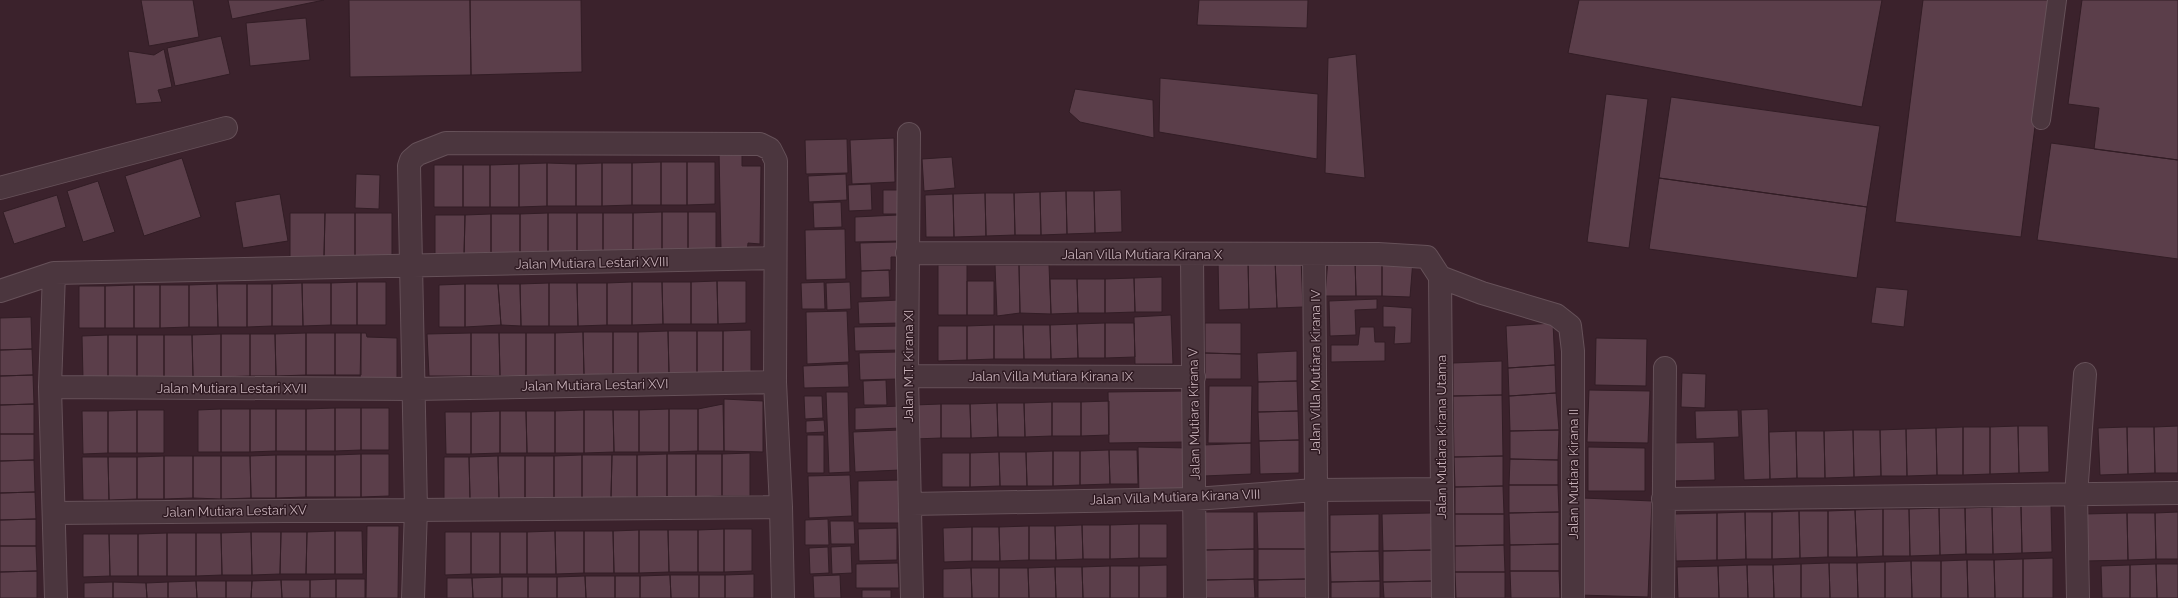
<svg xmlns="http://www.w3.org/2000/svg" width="2178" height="598" font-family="Raleway,sans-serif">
  <rect width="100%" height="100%" fill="#3b222c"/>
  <path fill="#5b3e4a" stroke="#321d25" d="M141 0H193L199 37 149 46Z
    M228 0H324L232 19Z
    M349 0H470L471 75 350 77Z
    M470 0H581L582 72 471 75Z
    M1199 0H1308L1307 28 1197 25Z
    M1579 0H1882L1862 107 1568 53Z
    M1923 0H2051L2021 237 1895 222Z
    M2082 0H2178V160L2094 149 2099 108 2068 104Z
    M306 18 310 60 250 66 246 23Z
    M221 36 230 74 175 86 167 48Z
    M164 49 172 87 158 90 162 102 136 104 128 51 154 55Z
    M1356 54 1365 178 1325 173 1328 58Z
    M1160 78 1318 94 1317 159 1159 132Z
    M1075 89 1153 100 1154 138 1080 122 1069 112Z
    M1606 94 1648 99 1629 248 1587 242Z
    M1671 97 1880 126 1867 207 1659 178Z
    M894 138 895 182 852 184 850 140Z
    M847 139 848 173 806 174 805 140Z
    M2051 143 2178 160V259L2037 240Z
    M742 150V166H761L760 244 748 243 747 254 721 249 719 151Z
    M952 157 955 188 924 191 922 159Z
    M182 158 201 217 144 236 125 176Z
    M661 162H687V205H661Z
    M661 162V205H632V163Z
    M687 162H715V204L687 205Z
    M547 163 576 164V206H547Z
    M547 163V206L519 207V164Z
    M602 163V206H576V164Z
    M602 163H632V205L602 206Z
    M519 164V207H490V165Z
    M434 165H463V207H434Z
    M463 165H490V207H463Z
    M356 174 380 175 379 209 355 208Z
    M846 174 847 200 809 202 808 176Z
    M1659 178 1867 207 1857 278 1649 249Z
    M98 181 115 232 83 242 67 191Z
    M871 184 872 210 849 211 848 185Z
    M883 190H899L900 214H883Z
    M1121 190 1122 232 1095 233 1094 191Z
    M1066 191H1094L1095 233 1067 234Z
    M1066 191 1067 234 1041 235 1040 192Z
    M1040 192 1041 235H1015L1014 193Z
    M985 193 986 236 954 237 953 194Z
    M985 193H1014L1015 235 986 236Z
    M280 194 288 241 243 248 235 202Z
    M953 194 954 237H926L925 195Z
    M57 195 66 227 14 244 3 212Z
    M841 202 842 227 814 228 813 203Z
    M662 212H688V254L662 255Z
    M662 212V255H633V213Z
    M688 212H716V254H688Z
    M290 213H325L324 257H290Z
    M325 213H355V257H324Z
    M355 213H392V258L355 257Z
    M548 213H577V256H548Z
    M548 213V256H520V214Z
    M577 213H603V255L577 256Z
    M603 213H633V255H603Z
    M491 214V257H464L465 215Z
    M491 214H520V256L491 257Z
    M435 215H465L464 257H435Z
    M898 215 899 241 855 242V217Z
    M845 229 846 279 806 280 805 230Z
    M897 242V257H891V270L861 271 860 243Z
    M1301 258 1303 307 1277 308 1275 259Z
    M1382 258 1413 260 1410 297 1382 296Z
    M1382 258V296H1356L1355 259Z
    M1248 259H1275L1277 308 1249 309Z
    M1248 259 1249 309 1219 310 1218 260Z
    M1328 259H1355L1356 296H1325Z
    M938 265H967V315H938Z
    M995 265H1019L1020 313 997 316Z
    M1019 265H1049L1051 314 1020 313Z
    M889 270 890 297 861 298V271Z
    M1162 277V312H1135L1134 278Z
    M1134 278 1135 312 1105 313V279Z
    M1050 279H1077L1078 313 1051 314Z
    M1077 279H1105V313H1078Z
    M717 281 718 324H691V282Z
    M717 281H746V323L718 324Z
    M967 281H994V315H967Z
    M357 282V325H331V283Z
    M357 282H386V325H357Z
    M632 282V325H607V283Z
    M632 282H662L663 324 632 325Z
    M662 282H691V324H663Z
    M824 282 825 309H802L801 283Z
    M850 282 851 309 827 310 826 283Z
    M302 283H331V325L303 326Z
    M302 283 303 326H272V284Z
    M549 283H577L578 326H549Z
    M549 283V326H521L520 284Z
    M577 283H607V325L578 326Z
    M217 284 218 327H189V285Z
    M217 284H247V327H218Z
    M247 284H272V326L247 327Z
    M465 284H498L501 325 465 327Z
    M465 284V327H439V285Z
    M498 284H520L521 326 501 325Z
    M134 285H160V328H134Z
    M134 285V328H105V286Z
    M160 285H189V327L160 328Z
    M79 286H105V328H79Z
    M1876 287 1908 290 1904 327 1871 323Z
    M1377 299V309L1355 310 1356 335 1330 336 1329 301Z
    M899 300 900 323 859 324 858 302Z
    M1383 306 1412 308 1411 343 1394 344 1395 327H1383Z
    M847 311 849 362 807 364 806 312Z
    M1171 315 1173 364H1135L1134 317Z
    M31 317 32 349 0 350V318Z
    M1105 323H1134L1135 357 1105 358Z
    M1105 323V358H1078L1077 324Z
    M1205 323H1241V354L1205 353Z
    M1553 323 1555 365 1508 368 1506 326Z
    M1077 324 1078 358 1051 359 1050 325Z
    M994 325V359L967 360V326Z
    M994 325H1023L1024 359H994Z
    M1023 325H1050L1051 359H1024Z
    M899 326 900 350 855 351 854 327Z
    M938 326H967V360L938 361Z
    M1360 327H1374L1375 342H1385V361L1331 362V345H1358Z
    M751 330V373L723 374V331Z
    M668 331H697V374H669Z
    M668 331 669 374H638V332Z
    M697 331H723V374H697Z
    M583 332H613V374L584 375Z
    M583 332 584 375H555V333Z
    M613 332H638V374H613Z
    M306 333V375L276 376 275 334Z
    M306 333H335V375H306Z
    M335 333H361V375H335Z
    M361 333H366L367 337 397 338V382L360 383Z
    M471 333H499L500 376H471Z
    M471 333V376H429L427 334Z
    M499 333H526V376H500Z
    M526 333H555V375L526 376Z
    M221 334H250V376L221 377Z
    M221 334V377H193L192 335Z
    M250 334H275L276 376H250Z
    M108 335H137V378H108Z
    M108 335V378H83L82 336Z
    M137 335H164V378H137Z
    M164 335H192L193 377 164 378Z
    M1596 338 1647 339 1646 386 1595 385Z
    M32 349 33 375 0 376V350Z
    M1297 351V381L1258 382 1257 353Z
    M897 352 898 379 860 380 859 353Z
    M1205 353 1241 354V379H1205Z
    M1502 361V395L1453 396V363Z
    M848 364 849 387 804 388 803 366Z
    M1555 365 1556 393 1509 396 1508 368Z
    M1682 373 1706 374 1705 408 1681 407Z
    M33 375 34 404 0 405V376Z
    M886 380 887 405H864L863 381Z
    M1297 381 1298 411 1258 412V382Z
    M1209 386H1252L1251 443H1208Z
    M1589 390 1650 391 1648 443 1587 442Z
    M1186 391 1187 442 1109 443 1108 392Z
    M826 392H848L850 472 829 473Z
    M1556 393 1559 430 1510 431 1509 396Z
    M1502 395 1503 456 1454 457 1453 396Z
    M804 396H822L823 418 805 419Z
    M724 399 763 401V452L724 451Z
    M1109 401V435L1081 436V402Z
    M1052 402V436L1025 437 1024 403Z
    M1052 402H1081V436H1052Z
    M997 403H1024L1025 437H998Z
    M997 403 998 437 971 438 970 404Z
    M34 404V434H0V405Z
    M723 404 724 451H698V409Z
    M941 404V438L914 439V405Z
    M941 404H970L971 438H941Z
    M900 406 901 428 855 430V408Z
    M335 408H361V450L335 451Z
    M335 408V451H306V409Z
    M361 408H389V450H361Z
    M221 409H250V452H221Z
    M221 409V452H198V410Z
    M250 409H276V451L250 452Z
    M276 409H306V451H276Z
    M669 409H698V451L669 452Z
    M669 409V452H639V410Z
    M1768 409 1770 479 1744 480 1741 410Z
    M137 410H164V453H137Z
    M137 410V453H108V411Z
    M584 410H613L614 452 584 453Z
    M584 410V453H555V411Z
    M613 410H639V452H614Z
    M1738 410 1739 437 1696 439 1695 411Z
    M82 411H108V453L83 454Z
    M500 411V453L471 454V412Z
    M500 411H526L527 453H500Z
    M526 411H555V453H527Z
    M1298 411 1299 440 1259 441 1258 412Z
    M445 412H471V454H446Z
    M824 420 825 432 806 433V421Z
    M2018 426 2019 473 1990 474V427Z
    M2018 426H2048L2049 472 2019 473Z
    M2178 426V473H2155L2154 427Z
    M1963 427H1990V474L1963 475Z
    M1963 427V475H1937L1936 428Z
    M2127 427H2154L2155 473 2128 474Z
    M2127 427 2128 474 2100 475 2098 428Z
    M1936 428 1937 475 1907 476 1906 429Z
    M1906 429 1907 476H1881L1880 430Z
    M899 430 900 470 855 472 853 432Z
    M1559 430 1558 460 1510 459V431Z
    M1853 430H1880L1881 476 1854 477Z
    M1853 430 1854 477 1825 478 1824 431Z
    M1796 431 1797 478 1770 479 1769 432Z
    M1796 431H1824L1825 478H1797Z
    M0 434H34V460L0 461Z
    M807 435H824V473H807Z
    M1299 440V473L1260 474 1259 441Z
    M1714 442 1715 480 1673 481V443Z
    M1251 443V474L1204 476V445Z
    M1138 447 1188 448 1189 497 1139 498Z
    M1588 447 1645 448V491H1588Z
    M1109 450 1110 484 1080 485V451Z
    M1109 450H1137L1138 484H1110Z
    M1053 451V486H1027L1026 452Z
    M1053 451H1080V485L1053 486Z
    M999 452H1026L1027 486H1000Z
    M999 452 1000 486 970 487V453Z
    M750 453V496H722V454Z
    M942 453H970V487H942Z
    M361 454V497H335V455Z
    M361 454H389V496L361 497Z
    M667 454H696V497H667Z
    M667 454V497H637V455Z
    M696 454H722V496L696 497Z
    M276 455V498H251L250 456Z
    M276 455H306V497L276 498Z
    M306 455H335V497H306Z
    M582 455H612L611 498H582Z
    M582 455V498H554V456Z
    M612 455H637V497L611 498Z
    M164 456V499H137V457Z
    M164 456H193V498L164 499Z
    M193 456H221V499L193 498Z
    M221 456H250L251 498 221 499Z
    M498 456 499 499H470L469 457Z
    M498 456H525V499H499Z
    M525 456H554V498L525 499Z
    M1503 456V486L1455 487 1454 457Z
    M82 457H108L109 500H83Z
    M108 457H137V499L109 500Z
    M444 457H469L470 499 444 500Z
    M1510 459 1558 460V485H1509Z
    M34 460 35 492 0 493V461Z
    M850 475 852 516 809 518 808 476Z
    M900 480V523H858V481Z
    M1509 485H1558L1559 512 1509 513Z
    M1503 486 1504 514H1455V487Z
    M35 492 36 519 0 520V493Z
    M1583 498 1652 501 1648 597 1579 595Z
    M2051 505 2052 552 2022 553 2021 506Z
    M2021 506 2022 553 1993 554 1992 507Z
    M1992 507 1993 554H1966L1965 508Z
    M1939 508 1940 555 1910 556 1909 509Z
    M1939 508H1965L1966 554 1940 555Z
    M1883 509H1909L1910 556H1883Z
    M1883 509V556L1857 557 1855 510Z
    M1855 510 1857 557H1828V511Z
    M1306 511 1307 549H1258L1257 512Z
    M1799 511H1828V557L1800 558Z
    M1799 511 1800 558 1772 559V512Z
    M1205 512H1254V549L1205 550Z
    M1559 512V544L1510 545 1509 513Z
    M1745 512H1772V559H1746Z
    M1745 512 1746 559 1717 560V513Z
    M2178 512V559H2156L2155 513Z
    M1431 513 1432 550 1383 551 1382 514Z
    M1717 513V560L1676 561 1675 514Z
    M2127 513H2155L2156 559 2128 560Z
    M2127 513 2128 560 2086 561 2085 514Z
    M1379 514V551L1330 552V515Z
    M1455 514H1504V545L1455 546Z
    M36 519V546H0V520Z
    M828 519 829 545H805V520Z
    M830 521H854L855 544H831Z
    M1139 524V558L1110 559V525Z
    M1139 524H1167V558H1139Z
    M1082 525H1110V559H1083Z
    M1082 525 1083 559 1056 560 1055 526Z
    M367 526H399L398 598H366Z
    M1029 526V560L1000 561 999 527Z
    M1029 526H1055L1056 560H1029Z
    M972 527V561L944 562 943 528Z
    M972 527H999L1000 561H972Z
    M897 528V560L859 561 858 529Z
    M724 529H752V571L724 572Z
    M724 529V572H698V530Z
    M639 530H668L669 572 639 573Z
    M639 530V573H614L613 531Z
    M668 530H698V572H669Z
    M335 531V574H306L307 532Z
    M335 531H362L363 574H335Z
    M555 531H584V573L556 574Z
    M555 531 556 574H527V532Z
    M584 531H613L614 573H584Z
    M251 532H281L280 574 252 575Z
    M251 532 252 575H222L221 533Z
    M281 532H307L306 574H280Z
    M445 532H471V574L445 575Z
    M471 532H500V574H471Z
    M500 532H527V574H500Z
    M167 533H196V576H167Z
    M167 533V576H138V534Z
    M196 533H221L222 575 196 576Z
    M83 534H109L110 576 83 577Z
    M109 534H138V576H110Z
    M1559 544V571H1510V545Z
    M1504 545 1505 572H1455V546Z
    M0 546H36L37 571 0 572Z
    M851 546 852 573 832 574 831 547Z
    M828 547 829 573 810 574 809 548Z
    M1254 549V579L1206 580 1205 550Z
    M1258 549H1307V579L1258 580Z
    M1432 550 1433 581 1383 582V551Z
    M1379 551 1380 581 1331 582 1330 552Z
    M2053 558V598H2023V559Z
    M2023 559V598H1995L1994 560Z
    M1967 560 1968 598H1941V561Z
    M1967 560H1994L1995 598H1968Z
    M1911 561H1941V598H1912Z
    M1911 561 1912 598H1885V562Z
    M1885 562V598H1858L1857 563Z
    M898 563 899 588H856V564Z
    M1829 563 1830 598H1801V564Z
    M1829 563H1857L1858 598H1830Z
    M1801 564V598H1774L1773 565Z
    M2156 564H2178V598H2157Z
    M2156 564 2157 598H2130V565Z
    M1167 565V598H1139V566Z
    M1747 565H1773L1774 598H1748Z
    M1747 565 1748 598H1719L1718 566Z
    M2130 565V598H2102L2101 566Z
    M1110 566V598H1083L1082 567Z
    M1110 566H1139V598H1110Z
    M1718 566 1719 598H1678L1677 567Z
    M1055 567H1082L1083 598H1056Z
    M1055 567 1056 598H1029L1028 568Z
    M971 568H999V598H972Z
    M971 568 972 598H943V569Z
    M999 568H1028L1029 598H999Z
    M37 571V598H0V572Z
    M1510 571H1559L1560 598H1511Z
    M1455 572H1505V598H1456Z
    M754 574V598H725V575Z
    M670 575H699V598H671Z
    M670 575 671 598H640V576Z
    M699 575H725V598H699Z
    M840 575 841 598H814L813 576Z
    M585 576H615V598H586Z
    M585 576 586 598H557V577Z
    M615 576H640V598H615Z
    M502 577V598H473L472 578Z
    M502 577H528V598H502Z
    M528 577H557V598H528Z
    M447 578H472L473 598H447Z
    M336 579H365V598H336Z
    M336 579V598H310V580Z
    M1254 579 1255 598H1206V580Z
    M1307 579V598H1258V580Z
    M281 580H310V598H282Z
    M281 580 282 598H251L252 581Z
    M196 581 197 598H168V582Z
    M196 581H226V598H197Z
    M226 581H252L251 598H226Z
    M1380 581V598H1331V582Z
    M1433 581V598H1384L1383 582Z
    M113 582 146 583 147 598H113Z
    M113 582V598H84V583Z
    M168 582V598H147L146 583Z
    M862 590H891V598H862Z"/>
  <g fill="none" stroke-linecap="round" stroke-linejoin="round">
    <defs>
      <path id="service" d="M2041 120 2057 0"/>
      <path id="minor" d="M909 134 907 376 912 598
        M0 188 226 128
        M907 253 1378 254 1427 257 1440 277
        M1314 254 1317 598
        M1192 255 1195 598
        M54 273 50 387 56 598
        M1440 277 1482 293 1556 315 1570 326 1573 351V598
        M1440 277 1443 598
        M0 291 54 273 774 258
        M907 376 1194 377
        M50 387 415 389 775 382
        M1663 499 2178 493
        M910 504 1195 499 1315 490 1441 489
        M54 513 781 507
        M413 598 416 509 409 166 411 160 418 154 446 143 760 144 770 149 776 161 775 382 781 507 783 598
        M1663 598 1665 368
        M2078 598 2076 495 2085 374"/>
    </defs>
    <use href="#service" stroke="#665159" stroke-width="20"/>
    <use href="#minor" stroke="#665159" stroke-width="24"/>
    <use href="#service" stroke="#4b363e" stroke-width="18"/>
    <use href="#minor" stroke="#4b363e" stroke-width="22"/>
  </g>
  <g text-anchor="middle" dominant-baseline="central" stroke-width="3" stroke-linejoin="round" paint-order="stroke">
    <g font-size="13" fill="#c7b1b9" stroke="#301b23">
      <text x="1142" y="254">Jalan Villa Mutiara Kirana X</text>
      <text transform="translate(592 263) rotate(-1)">Jalan Mutiara Lestari XVIII</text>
      <text transform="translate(908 366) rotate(-90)">Jalan M.T. Kirana XI</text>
      <text transform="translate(1315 372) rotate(-90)">Jalan Villa Mutiara Kirana IV</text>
      <text x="1051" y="376">Jalan Villa Mutiara Kirana IX</text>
      <text transform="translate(595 385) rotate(-1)">Jalan Mutiara Lestari XVI</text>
      <text x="232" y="388">Jalan Mutiara Lestari XVII</text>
      <text transform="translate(1194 414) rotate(-91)">Jalan Mutiara Kirana V</text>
      <text transform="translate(1441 437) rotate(-90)">Jalan Mutiara Kirana Utama</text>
      <text transform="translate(1573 474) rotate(-90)">Jalan Mutiara Kirana II</text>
      <text transform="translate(1175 497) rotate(-2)">Jalan Villa Mutiara Kirana VIII</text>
      <text transform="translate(235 511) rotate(-1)">Jalan Mutiara Lestari XV</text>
    </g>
  </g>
</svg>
